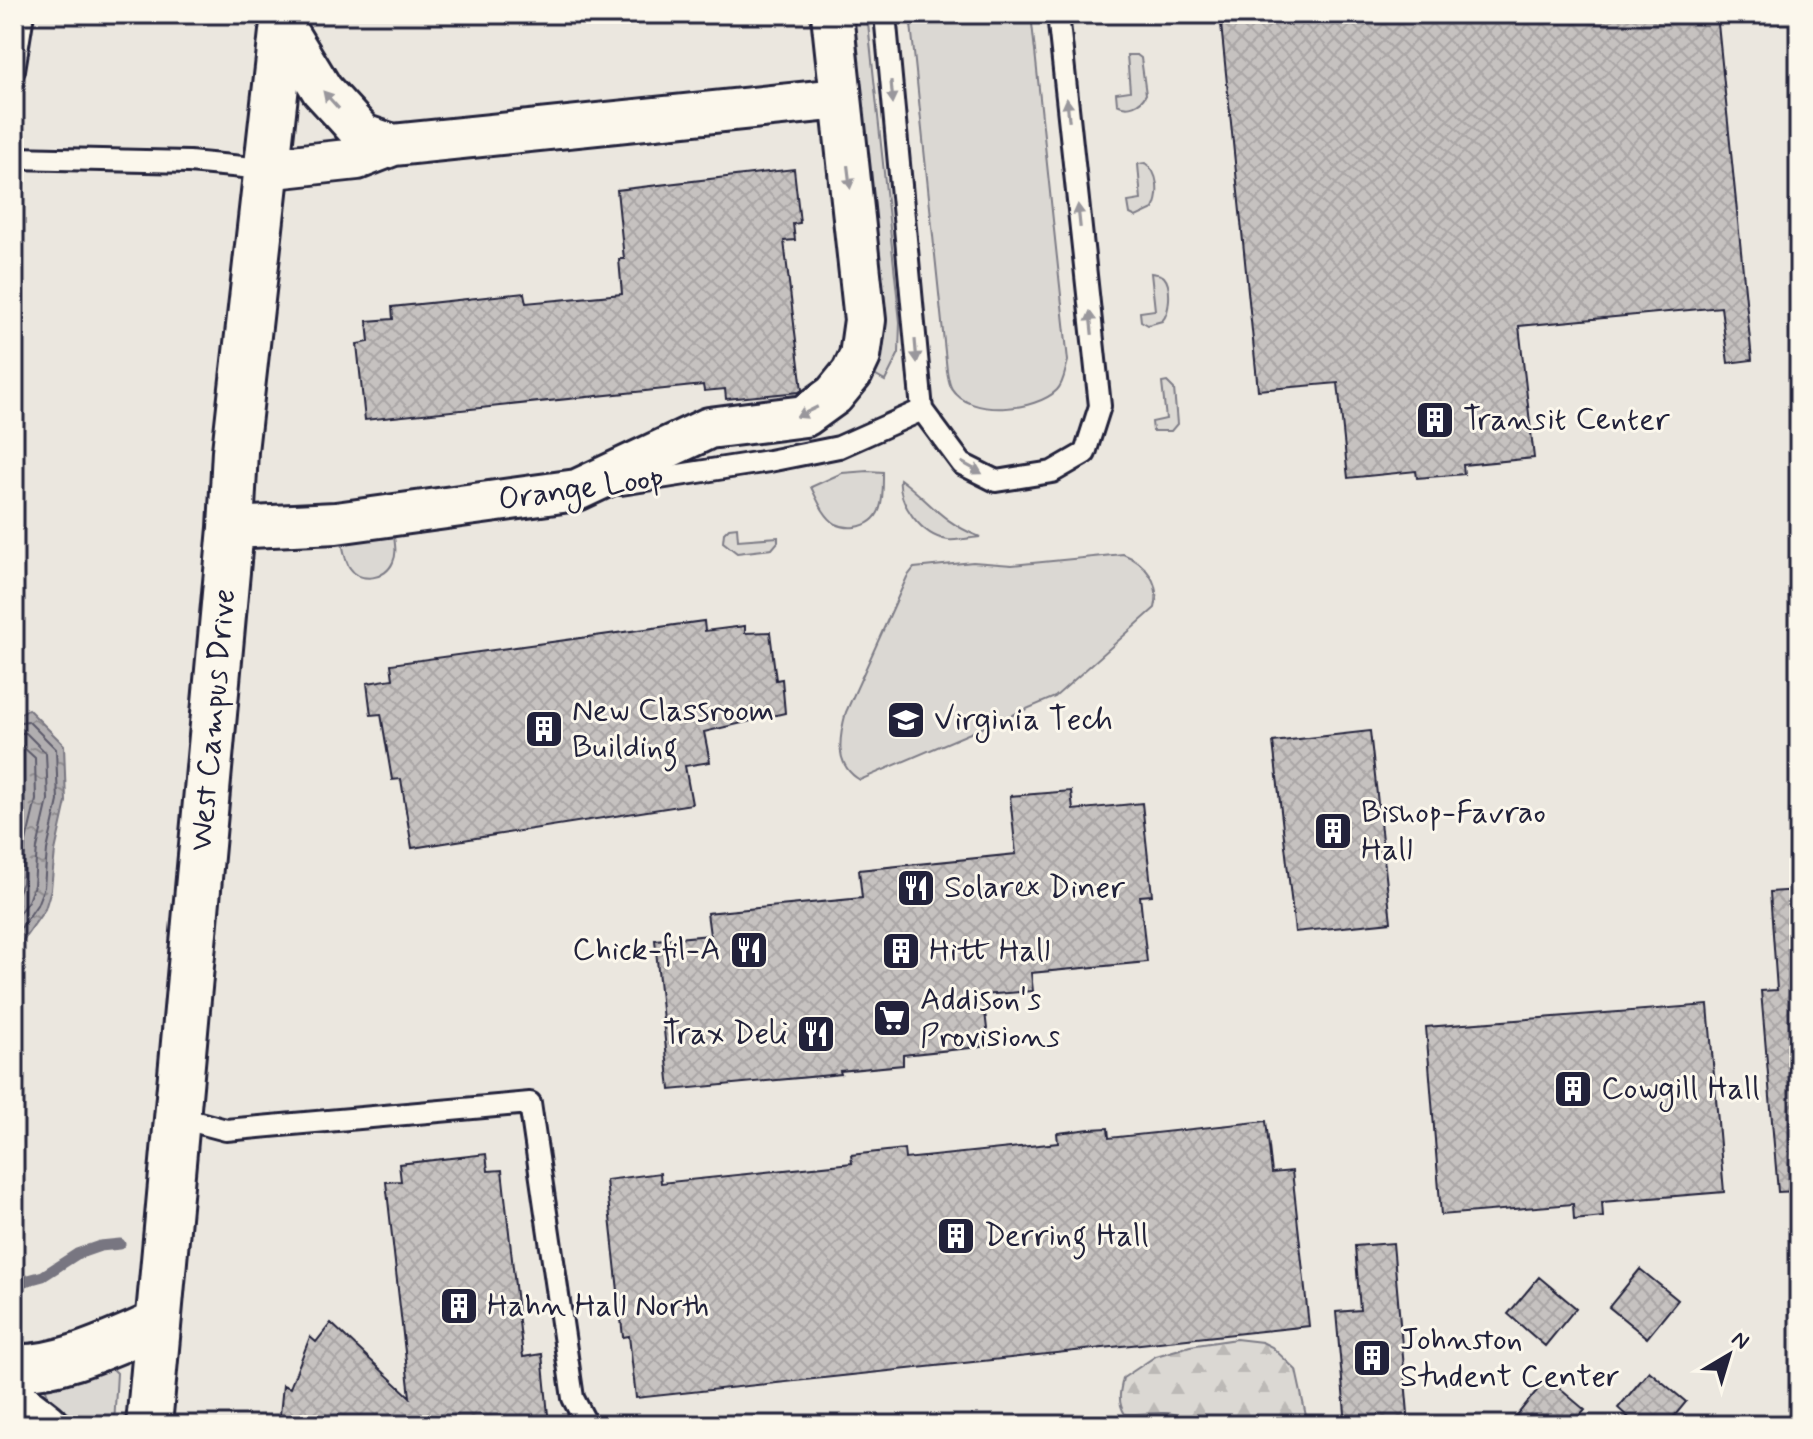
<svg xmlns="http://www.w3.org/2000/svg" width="1813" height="1439" font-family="Mynerve,sans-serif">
  <defs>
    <pattern id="forest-firs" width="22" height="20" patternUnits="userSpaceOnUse" patternTransform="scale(2)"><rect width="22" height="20" fill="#dbd8d3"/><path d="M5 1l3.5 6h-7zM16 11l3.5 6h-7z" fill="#bcb9b6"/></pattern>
    <pattern id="water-ripples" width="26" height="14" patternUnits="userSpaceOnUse" patternTransform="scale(2)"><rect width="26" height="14" fill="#b1aeb0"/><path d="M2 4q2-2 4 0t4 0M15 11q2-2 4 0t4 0" fill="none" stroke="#908d90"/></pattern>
    <pattern id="building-cross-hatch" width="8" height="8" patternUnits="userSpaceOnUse" patternTransform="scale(2)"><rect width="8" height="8" fill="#c6c2c0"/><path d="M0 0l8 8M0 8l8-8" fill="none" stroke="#aaa6a6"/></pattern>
  </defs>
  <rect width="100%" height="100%" fill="#fbf7ec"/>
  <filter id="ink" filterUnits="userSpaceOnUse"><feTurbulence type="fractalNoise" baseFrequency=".0125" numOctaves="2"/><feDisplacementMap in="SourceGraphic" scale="16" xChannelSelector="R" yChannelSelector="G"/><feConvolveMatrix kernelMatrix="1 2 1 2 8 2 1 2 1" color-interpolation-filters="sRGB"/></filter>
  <g filter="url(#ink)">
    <path fill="#ebe7df" d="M14 14H1799V1425H14Z"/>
    <path fill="#dbd8d3" stroke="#7e7d87" stroke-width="2" d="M853 14H867L900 322 899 353 885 381 869 372 857 117 862 104Z
      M910 14H1031L1068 361C1065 370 1064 383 1057 390 1036 411 970 418 952 389 949 385 948 376 947 371Z
      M1127 55H1137L1141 58 1146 94C1141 105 1128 110 1117 104L1116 93 1130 91Z
      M1145 163C1159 172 1160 195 1153 209L1136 217 1130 214 1128 202 1141 200 1138 164Z
      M1151 273C1156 274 1161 274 1164 277 1172 286 1170 313 1162 321L1148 325 1141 321 1140 312 1155 310Z
      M1167 382 1174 389 1177 424 1171 431H1153L1152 422 1166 419 1162 383Z
      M868 471 883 472C883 497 885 523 855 527 848 528 842 527 836 524 824 517 817 499 811 487L842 473Z
      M900 479C932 503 940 521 980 537 970 538 958 541 948 540 921 536 897 502 900 479Z
      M737 527 738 540 778 537V542L772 549 737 553 723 542 724 533 729 528Z
      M394 536C395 545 397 554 393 562 386 579 361 584 350 568 345 562 344 550 342 543Z
      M1123 554C1146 563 1161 583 1155 608L1055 697 860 780C834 765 839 738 846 712L907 577 914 568 973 562 1012 565Z
      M109 1365 117 1373 114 1425H84L49 1398 45 1387Z"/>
    <path fill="url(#forest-firs)" stroke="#7e7d87" stroke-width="2" d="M1236 1339 1262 1342 1272 1347 1296 1370 1308 1425H1183L1180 1416C1168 1410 1141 1415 1125 1414 1117 1402 1120 1391 1123 1378L1156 1356 1190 1346Z"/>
    <path fill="url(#water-ripples)" stroke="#787681" stroke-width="2" d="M28 709 64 745 66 802 55 851 51 889 45 909 14 953V717Z"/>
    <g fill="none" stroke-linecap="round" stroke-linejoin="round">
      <path stroke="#5b5a6a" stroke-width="2" d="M14 723 28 721 56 749 58 801 47 850 44 887 37 905 14 938
        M14 733H26L46 753 48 800 37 848 34 885 28 901 14 920
        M14 745 22 746 35 758 36 800 25 846 22 883 14 900"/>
      <path stroke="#787681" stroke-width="11" d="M14 1284 43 1276 77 1254 100 1246 120 1244"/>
    </g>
    <path fill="url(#building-cross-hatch)" stroke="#22223b" stroke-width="2" d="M1220 14H1717L1752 360 1728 363 1721 307 1519 326 1534 458 1463 465 1464 474 1441 476 1417 478 1416 471 1348 478 1338 383 1258 390Z
      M794 169 800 223 793 224 795 240 784 241 802 390 799 392 726 399 725 389 704 391 703 385 365 420 357 344 369 342 367 321 393 319 392 307 524 293 526 303 622 294 619 259H624L617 190Z
      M704 621 705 631 745 626V633L770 632 776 680 782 679 785 713 704 732 710 762 685 766 692 804 412 848 401 779 392 780 381 714 371 715 367 683 393 679 391 664Z
      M1370 731 1391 922 1295 932 1273 742Z
      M1071 791 1073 810 1142 803 1152 895 1140 896 1147 962 1031 973 1033 991 983 995 989 1046 903 1055V1065L840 1071 841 1074 670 1090 655 940 710 935 707 913 862 898 859 870 1016 854 1010 796Z
      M1799 890V1191L1778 1192 1761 991 1777 990 1770 892Z
      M1708 1005 1724 1192 1602 1202 1603 1217 1574 1220 1573 1204 1441 1215 1426 1027Z
      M1266 1121 1272 1173 1292 1171 1309 1326 636 1398 629 1336 623 1337 606 1180 660 1173 661 1183 852 1163 851 1155 904 1149 905 1159 1058 1143 1057 1133 1090 1129 1108 1128 1109 1138Z
      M486 1154 488 1171 502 1170 523 1357 542 1354 549 1425H279L283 1385 290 1388 310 1337 316 1342 331 1323 410 1397 386 1182 401 1181 399 1164Z
      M1393 1243 1409 1425H1346L1336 1312 1360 1310 1355 1246Z
      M1640 1269 1678 1300 1647 1338 1609 1307Z
      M1539 1277 1576 1308 1545 1346 1508 1314Z
      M1649 1371 1686 1402 1667 1425H1637L1618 1408Z
      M1547 1378 1585 1410 1572 1425H1509Z"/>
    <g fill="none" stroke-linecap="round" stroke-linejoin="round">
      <defs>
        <path id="lane" d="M885 14 922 410 962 464 996 481 1052 472 1085 453 1100 406 1058 14
          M14 70 23 14
          M14 158 189 162 265 169
          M621 484 769 461 839 447 922 410
          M177 1117 226 1130 530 1103 573 1398 587 1425"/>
        <path id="street" d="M283 26 322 90 345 115 363 135 393 145
          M265 169 357 159 393 145 840 99
          M231 528 336 523 577 490 709 428 805 416 834 395 852 373 860 356 865 320 832 14"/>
        <g id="secondary">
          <path d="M14 1367C59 1370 116 1341 158 1324"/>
          <path d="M14 1400 46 1425"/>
          <path id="s1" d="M149 1425 231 528 235 451 284 14"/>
        </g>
      </defs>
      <use href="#lane" stroke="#22223b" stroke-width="26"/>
      <use href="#street" stroke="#22223b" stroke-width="46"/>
      <use href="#secondary" stroke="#22223b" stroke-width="50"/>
      <use href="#lane" stroke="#fbf7ec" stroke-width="20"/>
      <use href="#street" stroke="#fbf7ec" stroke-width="40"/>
      <use href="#secondary" stroke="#fbf7ec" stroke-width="44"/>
    </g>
    <defs><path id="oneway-solid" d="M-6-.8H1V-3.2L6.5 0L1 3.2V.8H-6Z" transform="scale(2)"/></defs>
    <g fill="#99979c">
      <use href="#oneway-solid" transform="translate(892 92) rotate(85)"/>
      <use href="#oneway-solid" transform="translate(331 100) rotate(-132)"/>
      <use href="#oneway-solid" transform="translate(1068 110) rotate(-96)"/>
      <use href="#oneway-solid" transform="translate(849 177) rotate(83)"/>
      <use href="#oneway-solid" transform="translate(1079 216) rotate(-96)"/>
      <use href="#oneway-solid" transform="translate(1091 323) rotate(-96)"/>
      <use href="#oneway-solid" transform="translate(916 351) rotate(85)"/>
      <use href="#oneway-solid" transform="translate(807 412) rotate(154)"/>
      <use href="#oneway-solid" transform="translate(972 468) rotate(29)"/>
    </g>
  </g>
  <defs>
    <symbol id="building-square" viewBox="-11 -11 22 22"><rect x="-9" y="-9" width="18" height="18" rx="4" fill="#22223b" stroke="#fbf7ec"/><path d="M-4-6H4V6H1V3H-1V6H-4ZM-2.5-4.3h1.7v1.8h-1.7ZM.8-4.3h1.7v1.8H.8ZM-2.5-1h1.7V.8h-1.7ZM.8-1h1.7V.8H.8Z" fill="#fff"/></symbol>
    <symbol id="university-square" viewBox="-11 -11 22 22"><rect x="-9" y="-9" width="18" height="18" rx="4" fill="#22223b" stroke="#fbf7ec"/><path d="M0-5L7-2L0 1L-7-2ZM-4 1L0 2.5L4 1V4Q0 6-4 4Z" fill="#fff"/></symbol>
    <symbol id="restaurant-square" viewBox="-11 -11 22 22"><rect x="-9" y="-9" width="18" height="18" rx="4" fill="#22223b" stroke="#fbf7ec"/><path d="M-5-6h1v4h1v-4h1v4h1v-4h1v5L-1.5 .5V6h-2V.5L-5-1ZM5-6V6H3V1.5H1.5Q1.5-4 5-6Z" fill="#fff"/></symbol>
    <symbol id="supermarket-square" viewBox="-11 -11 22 22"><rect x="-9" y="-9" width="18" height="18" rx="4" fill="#22223b" stroke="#fbf7ec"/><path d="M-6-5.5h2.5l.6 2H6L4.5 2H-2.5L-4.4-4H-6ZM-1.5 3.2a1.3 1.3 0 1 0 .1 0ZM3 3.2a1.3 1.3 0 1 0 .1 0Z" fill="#fff"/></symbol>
  </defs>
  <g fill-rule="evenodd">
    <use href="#building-square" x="1413" y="398" width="44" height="44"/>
    <use href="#university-square" x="884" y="698" width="44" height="44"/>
    <use href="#building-square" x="522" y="707" width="44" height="44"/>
    <use href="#building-square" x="1311" y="809" width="44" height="44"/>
    <use href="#restaurant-square" x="894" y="866" width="44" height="44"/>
    <use href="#restaurant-square" x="727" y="928" width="44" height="44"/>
    <use href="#building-square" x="879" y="929" width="44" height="44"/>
    <use href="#supermarket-square" x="870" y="996" width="44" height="44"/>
    <use href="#restaurant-square" x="794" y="1012" width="44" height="44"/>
    <use href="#building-square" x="1551" y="1067" width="44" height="44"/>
    <use href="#building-square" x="934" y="1214" width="44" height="44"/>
    <use href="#building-square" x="437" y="1284" width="44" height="44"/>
    <use href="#building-square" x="1350" y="1336" width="44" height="44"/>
  </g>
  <g text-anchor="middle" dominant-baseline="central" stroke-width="6" stroke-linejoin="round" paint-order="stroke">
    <g font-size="32" fill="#22223b" stroke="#fbf7ec" text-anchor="start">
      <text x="1463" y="420">Transit Center</text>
      <text x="572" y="711">New Classroom<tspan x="572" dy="37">Building</tspan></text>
      <text x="934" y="720">Virginia Tech</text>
      <text x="1361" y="813">Bishop-Favrao<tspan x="1361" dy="37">Hall</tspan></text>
      <text x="944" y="888">Solarex Diner</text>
      <text x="721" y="950" text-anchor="end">Chick-fil-A</text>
      <text x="929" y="951">Hitt Hall</text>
      <text x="920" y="1000">Addison's<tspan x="920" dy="37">Provisions</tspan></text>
      <text x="788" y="1034" text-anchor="end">Trax Deli</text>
      <text x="1601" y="1089">Cowgill Hall</text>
      <text x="984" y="1236">Derring Hall</text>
      <text x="487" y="1306">Hahn Hall North</text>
      <text x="1400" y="1340">Johnston<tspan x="1400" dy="37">Student Center</tspan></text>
    </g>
    <g font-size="32" fill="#22223b" stroke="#fbf7ec">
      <text transform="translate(581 489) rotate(-8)">Orange Loop</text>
      <text stroke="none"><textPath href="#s1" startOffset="708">West Campus Drive</textPath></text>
    </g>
  </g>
  <rect width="1813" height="1439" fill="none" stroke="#fbf7ec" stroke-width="48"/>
  <rect x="24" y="24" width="1765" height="1391" fill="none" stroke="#22223b" stroke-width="3" filter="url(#ink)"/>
  <g transform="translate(1729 1355) rotate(38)" stroke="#fbf7ec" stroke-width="6" paint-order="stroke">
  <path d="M0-6L14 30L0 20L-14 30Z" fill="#22223b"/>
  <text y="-12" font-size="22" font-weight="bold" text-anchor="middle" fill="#22223b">N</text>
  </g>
</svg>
